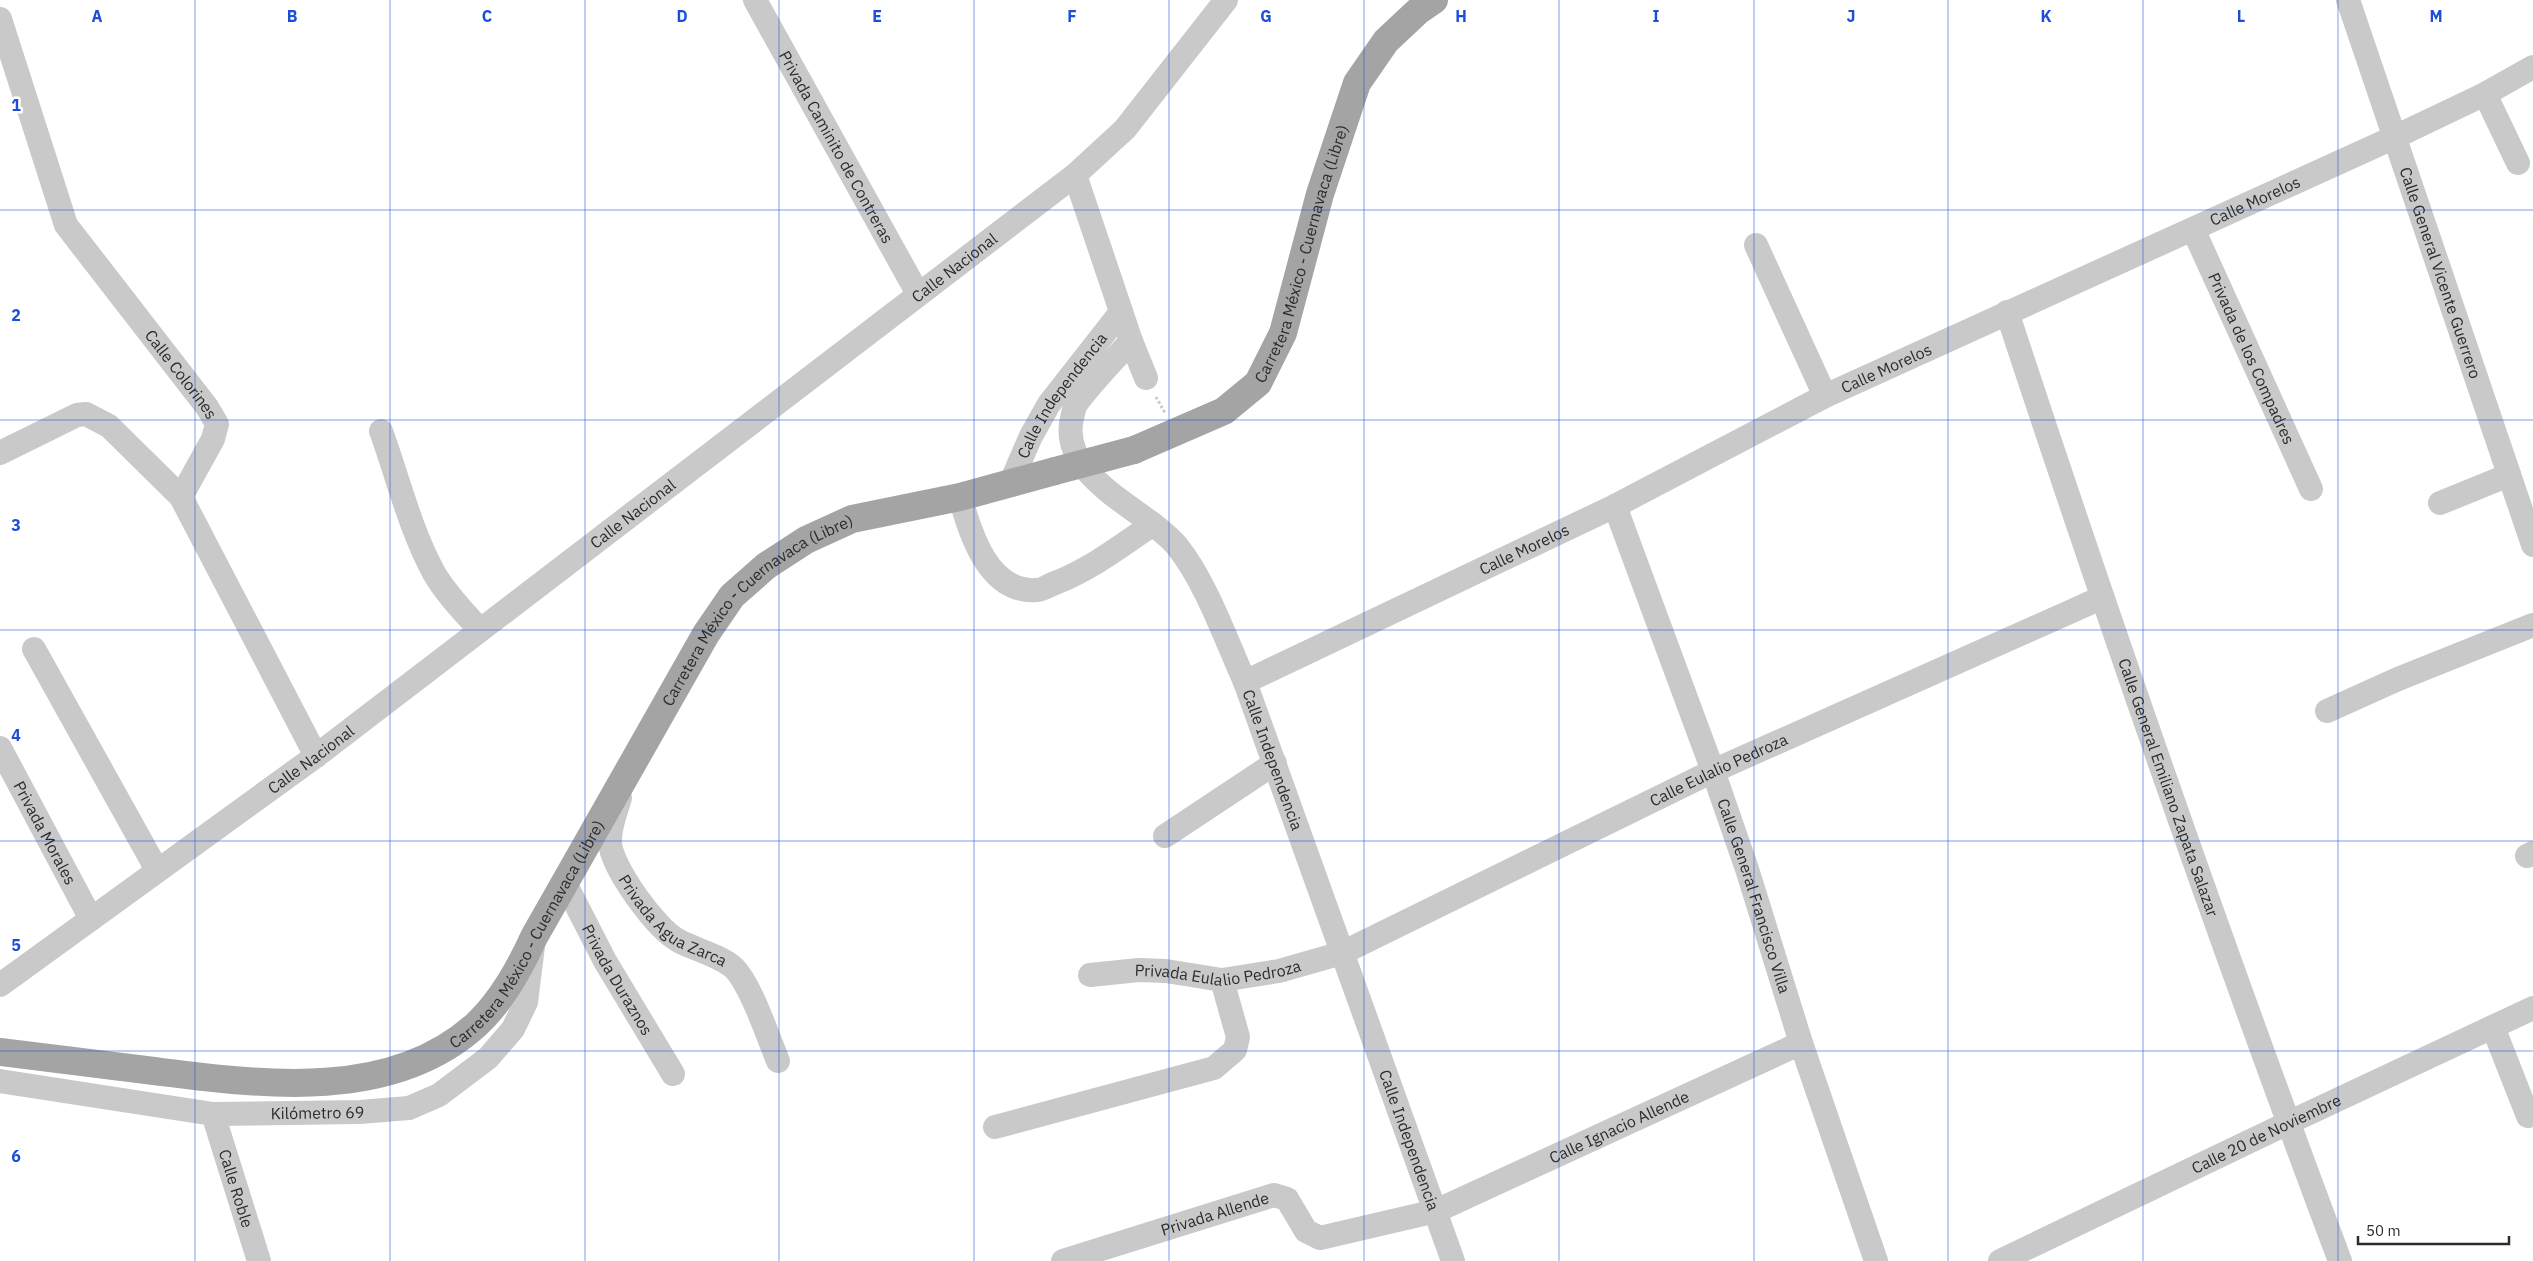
<svg xmlns="http://www.w3.org/2000/svg" width="2533" height="1261" font-family="'IBM Plex Sans',sans-serif">
  <rect width="100%" height="100%" fill="#fff"/>
  <g fill="none" stroke-linecap="round" stroke-linejoin="round">
    <path stroke="#c9c9c9" stroke-width="3" stroke-dasharray="2.5 2.5" stroke-linecap="butt" d="M1156 397 1165 413"/>
    <g stroke="#c9c9c9" stroke-width="24">
      <path id="s1" d="M755 0 918 294"/>
      <path id="s2" d="M2348 0 2533 545"/>
      <path id="s3" d="M0 19 66 225 207 407 217 424 213 439 181 497"/>
      <path d="M2485 94 2518 163"/>
      <path d="M1075 175 1131 341 1146 378"/>
      <path id="s4" d="M2193 229 2311 489"/>
      <path d="M1756 245 1825 396"/>
      <path id="s5" d="M2007 312C2112 631 2222 947 2340 1261"/>
      <path id="s6" d="M1131 341C1113 361 1092 382 1076 404 1074 408 1073 414 1072 418 1058 478 1146 509 1177 546 1206 582 1226 640 1245 682L1453 1261"/>
      <path d="M381 431C398 478 410 529 434 573 446 594 464 612 480 630"/>
      <path d="M0 453 77 415 86 414 109 426 181 497 316 756"/>
      <path id="s7" d="M1011 482 1031 436 1049 404 1121 312"/>
      <path d="M960 497C970 532 988 594 1037 590 1042 590 1049 585 1055 583 1091 569 1121 546 1153 524"/>
      <path d="M2440 503 2509 475"/>
      <path id="s8" d="M1615 506 1713 771 1747 869 1801 1043 1876 1261"/>
      <path d="M34 649 157 870"/>
      <path id="s9" d="M1245 682 1615 506 1825 396 2395 137 2485 94 2533 67"/>
      <path d="M2327 711 2398 679 2533 625"/>
      <path id="s10" d="M0 748 91 919"/>
      <path id="s11" d="M620 798C616 812 609 828 610 843 612 868 656 929 679 941 696 950 719 955 734 968 751 985 768 1037 778 1061"/>
      <path d="M1165 836 1275 763"/>
      <path d="M2527 856 2533 853"/>
      <path id="s12" d="M565 883 605 961 673 1074"/>
      <path id="s13" d="M1090 975 1139 970 1166 971 1222 980 1279 971 1342 953 1713 771 2101 598"/>
      <path id="s14" d="M0 985 316 756 1075 175 1125 129 1226 0"/>
      <path d="M2493 1027 2528 1116"/>
      <path id="s15" d="M0 1081 213 1114 360 1112 409 1108 439 1095 488 1058 513 1029 526 1002 533 946"/>
      <path id="s16" d="M213 1114 259 1261"/>
      <path d="M995 1127 1214 1068 1235 1050 1238 1037 1222 980"/>
      <path id="s17" d="M1063 1261 1274 1195 1287 1199 1306 1231 1320 1238 1436 1211 1801 1043"/>
      <path id="s18" d="M2000 1261 2288 1123 2533 1008"/>
    </g>
    <g stroke="#a4a4a4" stroke-width="28">
      <path id="s19" d="M1134 450 1224 411 1258 383 1283 333 1320 194 1357 83 1386 41 1418 11 1434 0"/>
      <path id="s20" d="M0 1052C51 1058 102 1065 154 1071 258 1084 390 1103 476 1025 501 1002 520 968 534 937L706 634 732 596 766 566 806 540 852 519 960 497 1055 471"/>
    </g>
    <path stroke="#a4a4a4" stroke-width="28" d="M1055 471 1134 450"/>
  </g>
  <path fill="none" stroke="#1d4ed8" stroke-width="1" stroke-opacity="0.55" d="M195 0V1261M390 0V1261M585 0V1261M779 0V1261M974 0V1261M1169 0V1261M1364 0V1261M1559 0V1261M1754 0V1261M1948 0V1261M2143 0V1261M2338 0V1261M0 210H2533M0 420H2533M0 630H2533M0 841H2533M0 1051H2533"/>
  <g text-anchor="middle" dominant-baseline="central" stroke-width="5" stroke-linejoin="round" paint-order="stroke">
    <g font-size="16" fill="#2c2c2c" stroke="#fff">
      <text stroke="none"><textPath href="#s1" startOffset="168">Privada Caminito de Contreras</textPath></text>
      <text stroke="none"><textPath href="#s9" startOffset="1119">Calle Morelos</textPath></text>
      <text stroke="none"><textPath href="#s19" startOffset="279">Carretera México - Cuernavaca (Libre)</textPath></text>
      <text stroke="none"><textPath href="#s14" startOffset="1194">Calle Nacional</textPath></text>
      <text stroke="none"><textPath href="#s2" startOffset="288">Calle General Vicente Guerrero</textPath></text>
      <text stroke="none"><textPath href="#s4" startOffset="142">Privada de los Compadres</textPath></text>
      <text stroke="none"><textPath href="#s9" startOffset="714">Calle Morelos</textPath></text>
      <text stroke="none"><textPath href="#s3" startOffset="405">Calle Colorines</textPath></text>
      <text stroke="none"><textPath href="#s7" startOffset="101">Calle Independencia</textPath></text>
      <text stroke="none"><textPath href="#s14" startOffset="789">Calle Nacional</textPath></text>
      <text stroke="none"><textPath href="#s9" startOffset="309">Calle Morelos</textPath></text>
      <text stroke="none"><textPath href="#s20" startOffset="1000">Carretera México - Cuernavaca (Libre)</textPath></text>
      <text stroke="none"><textPath href="#s14" startOffset="384">Calle Nacional</textPath></text>
      <text stroke="none"><textPath href="#s6" startOffset="508">Calle Independencia</textPath></text>
      <text stroke="none"><textPath href="#s13" startOffset="675">Calle Eulalio Pedroza</textPath></text>
      <text stroke="none"><textPath href="#s5" startOffset="502">Calle General Emiliano Zapata Salazar</textPath></text>
      <text stroke="none"><textPath href="#s10" startOffset="96">Privada Morales</textPath></text>
      <text stroke="none"><textPath href="#s8" startOffset="414">Calle General Francisco Villa</textPath></text>
      <text stroke="none"><textPath href="#s11" startOffset="151">Privada Agua Zarca</textPath></text>
      <text stroke="none"><textPath href="#s20" startOffset="595">Carretera México - Cuernavaca (Libre)</textPath></text>
      <text stroke="none"><textPath href="#s13" startOffset="129">Privada Eulalio Pedroza</textPath></text>
      <text stroke="none"><textPath href="#s12" startOffset="110">Privada Duraznos</textPath></text>
      <text stroke="none"><textPath href="#s15" startOffset="320">Kilómetro 69</textPath></text>
      <text stroke="none"><textPath href="#s17" startOffset="608">Calle Ignacio Allende</textPath></text>
      <text stroke="none"><textPath href="#s18" startOffset="295">Calle 20 de Noviembre</textPath></text>
      <text stroke="none"><textPath href="#s6" startOffset="912">Calle Independencia</textPath></text>
      <text stroke="none"><textPath href="#s16" startOffset="78">Calle Roble</textPath></text>
      <text stroke="none"><textPath href="#s17" startOffset="159">Privada Allende</textPath></text>
    </g>
  </g>
  <g font-size="16" text-anchor="middle" font-weight="bold" fill="#1d4ed8" stroke="#fff" stroke-width="5" stroke-linejoin="round" paint-order="stroke">
    <text x="97" y="22">A</text>
    <text x="292" y="22">B</text>
    <text x="487" y="22">C</text>
    <text x="682" y="22">D</text>
    <text x="877" y="22">E</text>
    <text x="1072" y="22">F</text>
    <text x="1266" y="22">G</text>
    <text x="1461" y="22">H</text>
    <text x="1656" y="22">I</text>
    <text x="1851" y="22">J</text>
    <text x="2046" y="22">K</text>
    <text x="2241" y="22">L</text>
    <text x="2436" y="22">M</text>
    <text x="16" y="111">1</text>
    <text x="16" y="321">2</text>
    <text x="16" y="531">3</text>
    <text x="16" y="741">4</text>
    <text x="16" y="951">5</text>
    <text x="16" y="1162">6</text>
  </g>
  <path d="M2358 1236v8h151v-8" fill="none" stroke="#2c2c2c" stroke-width="2.5"/>
  <text x="2366" y="1236" font-size="15" fill="#2c2c2c" stroke="#ffffff" stroke-width="4" paint-order="stroke">50 m</text>
</svg>
